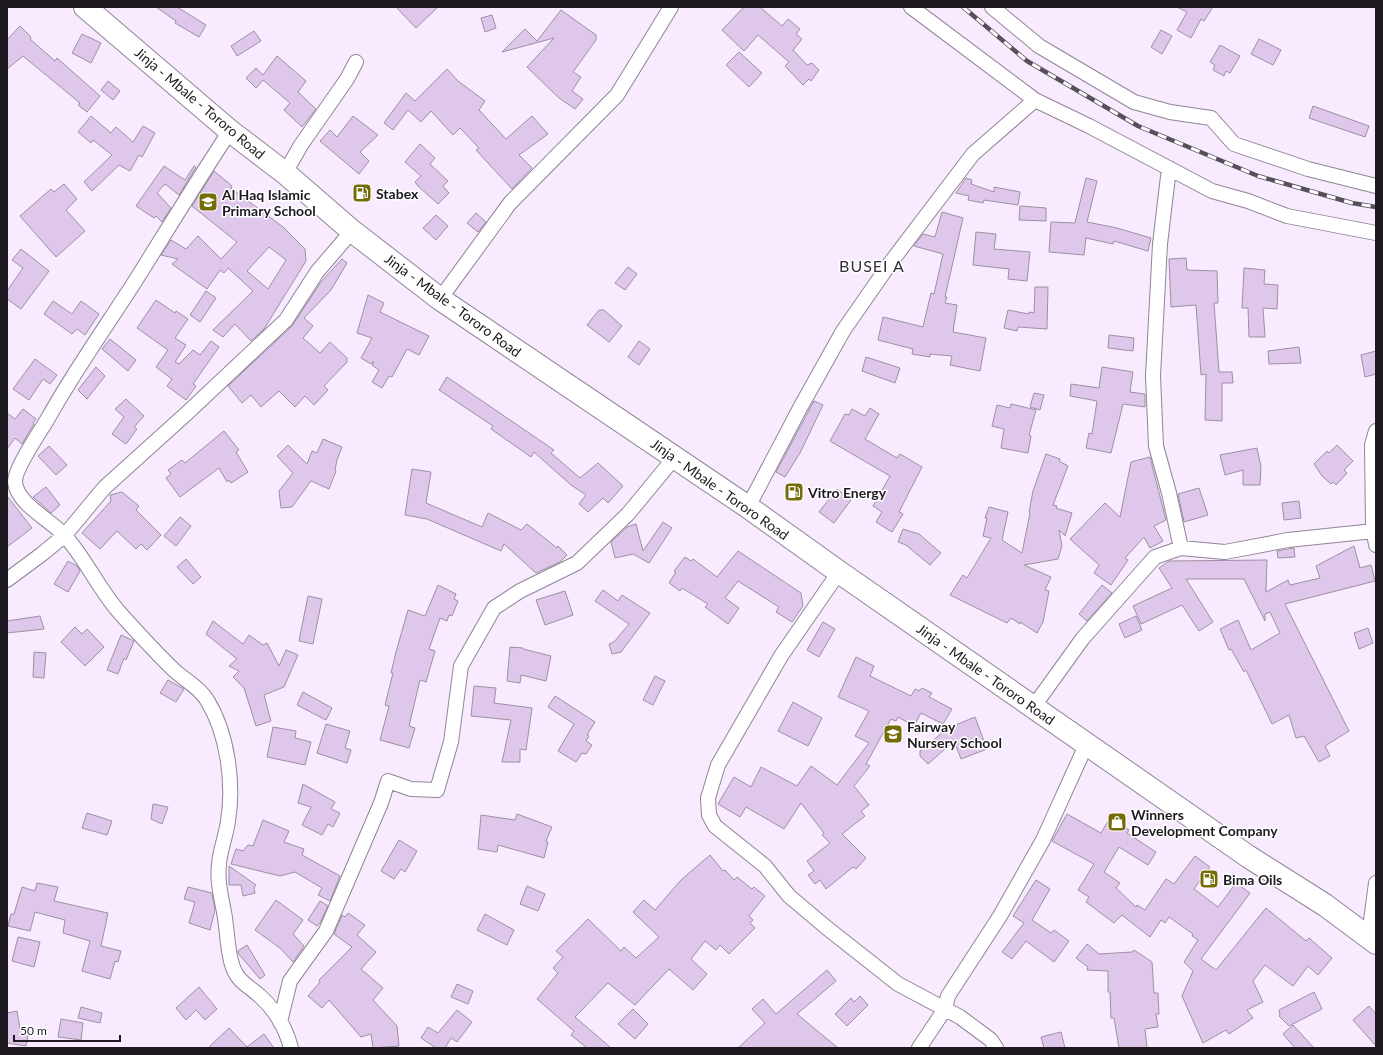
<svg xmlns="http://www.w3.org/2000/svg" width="1383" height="1055" font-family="Lato,sans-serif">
  <rect width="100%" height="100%" fill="#f8ebff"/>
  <path fill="#dfc7ec" stroke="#9c90a2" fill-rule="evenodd" d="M156 7H177L206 25 199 37 175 23 176 21Z
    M396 7H438L416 28Z
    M744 7H760L782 26 788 19 800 29 796 34 802 39 793 50 807 65 812 63 819 70 811 81 809 79 803 85 785 66 789 62 758 35 744 51 722 30Z
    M1177 7H1213L1204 21 1201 19 1191 38 1177 30 1187 12Z
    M561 10 596 35V40L573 72 581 77 572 91 583 99 575 109 559 98 527 67 554 38 502 52 525 29 537 41Z
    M492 15 496 28 485 32 481 18Z
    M20 26 31 37 30 39 55 61 57 58 100 96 87 112 78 105 80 103 23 56 7 69V40Z
    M1161 30 1172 36 1162 54 1151 47Z
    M254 31 261 41 237 56 231 46Z
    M82 34 101 43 91 63 72 53Z
    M1259 39 1281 50 1273 65 1251 54Z
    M1220 45 1240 56 1230 73 1226 71 1224 76 1213 70 1215 65 1210 62Z
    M739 52 762 73 749 87 726 65Z
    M277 56 306 81 298 92 316 109 302 127 284 110 290 103 263 80 256 88 246 78 256 68 263 75Z
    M447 69 458 81 485 101 479 110 506 139 532 116 548 134 519 155 532 168 512 189 476 150 479 148 460 128 453 135 431 111 421 122 408 110 393 130 384 123 406 93 415 101Z
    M108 81 120 91 113 100 101 90Z
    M1313 106 1369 126 1365 137 1309 118Z
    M91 116 111 133 116 127 133 142 143 126 155 133 142 157 139 155 130 171 119 165 92 191 84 182 112 155 93 140 91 143 78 132Z
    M353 116 378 135 360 152 369 161 359 174 320 141 330 130 337 137Z
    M420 144 435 158 430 164 448 181 443 186 449 193 438 204 418 186 415 182 421 176 405 162Z
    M164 166 185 180 194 166 196 167 179 195 165 184 157 193 171 208 162 222 156 216 154 218 136 206Z
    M214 171 232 186 231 188 283 227 305 249 306 261 264 329 251 341 235 324 223 337 213 330 253 291 228 268 224 273 220 270 207 289 172 264 178 259 161 255 171 240 186 249 198 236 221 259 237 242 192 206ZM269 247 286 260 268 289 247 271Z
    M966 178 972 180 971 184 994 192V187L1020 192 1018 205 984 200 983 203 968 200 969 196 956 193Z
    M1086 178 1097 181 1087 222 1117 228 1151 238 1148 251 1114 241 1113 244 1086 238 1084 255 1049 252 1051 222 1075 223Z
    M64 184 77 199 66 210 85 231 56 257 20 216 51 189 54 192Z
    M1020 206 1046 208V221L1019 220Z
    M942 212 963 218 945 297H947L945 303 957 305 953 332 986 338 980 371 950 365 952 356 930 354V357L912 354 913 349 878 340 883 317 923 327 931 293 934 294 943 254 914 246 923 234 935 237Z
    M476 213 486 222 478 232 467 223Z
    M436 215 448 226 436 240 423 228Z
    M976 232 996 234 994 249 1030 252 1027 281 1008 279 1009 269 973 265Z
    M21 249 49 271 21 309 7 299V291L23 268 12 260Z
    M1186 258 1187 270 1217 271 1218 303H1214L1219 372H1232L1233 383H1222V421L1205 420 1206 374 1201 375 1196 305 1171 307 1169 259Z
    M342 259 347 263 331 290 304 318 313 326 303 338 320 353 330 342 347 358V362L324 386 328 390 314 405 305 396 295 407 279 391 261 407 251 395 242 403 228 386 292 326 321 282Z
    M628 267 637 274 625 290 615 283Z
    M1244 268 1265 270 1264 284 1278 285 1277 309 1263 308 1265 337H1249L1248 308H1242Z
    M1035 287H1048L1047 329 1018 327 1017 331 1004 328 1008 310 1029 314V312L1034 313Z
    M206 291 216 298 200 322 190 315Z
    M368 295 384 303 380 312 429 336 419 355 407 349 392 377 389 376 382 388 372 382 379 370 372 365 374 361 371 364 361 358 372 338 357 333Z
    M156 300 175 313 176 311 188 319 175 338 186 345 175 362 179 364 193 350 200 355 211 341 219 347 193 384 196 386 186 400 167 386 172 379 156 367 168 350 137 328Z
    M53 301 72 314 81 301 99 314 85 335 77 329 72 334 44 314Z
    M599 310H604L622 326 609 342 587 325Z
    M1109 335 1134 338 1133 351 1108 348Z
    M110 339 136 360 128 371 102 349Z
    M639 341 650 349 639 365 628 357Z
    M1299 347 1301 363 1269 364 1268 351Z
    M1376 351V374L1365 377 1361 355Z
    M866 357 900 368 895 383 862 371Z
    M35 359 57 375 50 384 43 379 29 400 13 389Z
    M96 367 105 376 87 399 78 390Z
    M1102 367 1133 372 1130 392 1145 394V407L1123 404 1111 453 1086 448 1089 433 1092 434 1097 401 1070 396 1071 384 1099 388Z
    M447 377 554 450 551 453 580 478 598 463 623 486 608 503 603 498 588 512 579 504 586 495 571 485 534 452 531 457 491 429 493 426 439 390Z
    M1034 393 1044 395 1040 410 1030 407Z
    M126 399 144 416 134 427 137 429 126 444 112 434 124 417 115 409Z
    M814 401 823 405 800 453 785 477 776 472Z
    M1011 404 1036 410 1029 435 1031 436 1028 453 1001 448 1004 429 992 426 997 405 1010 408Z
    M870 408 879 414 865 439 897 458 900 454 922 467 899 512 903 514 892 532 876 522 882 512 873 506 890 476 830 441 845 414 849 415 852 409 865 416Z
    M23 409 36 419 33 423 34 424 22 444 15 438 7 449V413L15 419Z
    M224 431 239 450 236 452 248 472 231 483 229 480 227 482 219 468 180 497 166 478 171 474 168 470 182 460 185 463Z
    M323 439 342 447 337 460 335 470 336 471 329 489 311 481 292 507 281 508 279 491 293 473 277 456 288 445 307 464 312 451 317 453Z
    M1337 445 1353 461 1344 470 1347 473 1336 485 1333 482 1331 484 1322 476 1314 464 1327 451 1329 453Z
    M49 446 67 465 56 475 38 456Z
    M1257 448 1261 467 1260 485H1243V470L1225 475 1220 455Z
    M1046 454 1060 459 1059 461 1068 466 1053 505 1057 506 1056 508 1072 513 1065 536 1059 530 1062 546 1058 559 1024 565 1051 577 1045 590 1049 591 1043 622 1037 633 1020 622V624L1011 618 1007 623 950 595 963 575 967 578 991 538 983 536 987 518H985L989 507 1008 512 1002 540 1022 553 1030 513 1029 512 1033 491Z
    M1150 457 1166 520 1154 526 1163 541 1150 548 1144 537 1125 558 1128 560 1111 585 1094 573 1099 565 1070 539 1105 503 1120 517 1131 462Z
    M412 469 431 472 426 503 482 527 488 513 521 530 527 524 557 548 558 546 567 555 560 562 536 573 504 544 501 551 427 519 405 515Z
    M46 487 60 505 51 513 33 497Z
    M1199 488 1208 515 1184 522 1178 494Z
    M837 489 851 500 834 523 819 512Z
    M122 492 139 506 136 510 161 535 147 550 141 544 136 549 117 531 100 549 82 533 111 501 110 495Z
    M7 496 32 528 7 547Z
    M1299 501 1301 518 1284 520 1282 503Z
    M180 517 191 526 176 546 164 536Z
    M663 522 672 528 649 563 633 554 615 558 611 542 627 527 636 524 643 551Z
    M903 529 919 534 941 553 930 565 906 545 898 542Z
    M1354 546 1360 568 1371 565 1375 581 1285 604 1349 731 1325 746 1330 756 1319 762 1304 736 1296 738 1289 715 1272 724 1246 670 1244 672 1231 649 1229 650 1220 629 1238 620 1251 650 1280 633 1270 612 1265 614V621L1244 579H1186L1213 622 1199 631 1182 605 1141 624 1133 606 1172 588 1159 568 1169 561 1267 560 1266 592 1288 580 1290 585 1320 578 1316 566Z
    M1294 548 1295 557 1278 558 1277 551Z
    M738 551 801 593 803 606 792 622 776 612 779 607 738 581 725 598 739 608 728 624 705 607 708 604 682 588 680 591 669 583 676 572 674 571 685 557 691 561 693 559 717 577Z
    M186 559 201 577 193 584 177 567Z
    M68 561 77 566 80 571 68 592 54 584Z
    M438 585 456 594 454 599 458 601 452 616 449 615 447 621 440 618 429 649 435 651 426 682 420 680 409 726 415 728 409 748 380 740 389 706 385 705 393 673H391L396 652 408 610 425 616Z
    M1102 585 1112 593 1087 621 1079 614Z
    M603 590 618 601 622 595 650 613 621 652 612 654 609 644 614 642 629 624 595 601Z
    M565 591 573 615 545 625 536 600Z
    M308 596 322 599 313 644 299 641Z
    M40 616 44 629 7 633V621Z
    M1136 616 1142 630 1125 638 1119 624Z
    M213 621 243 644 249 635 263 645 267 643 279 666 286 650 298 655 284 687 264 695 271 721 256 726 244 688 233 677 239 671 229 666 237 659 206 634Z
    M823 622 835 629 819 657 807 650Z
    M75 627 82 634 87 629 104 647 85 666 61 642Z
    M1368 628 1373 643 1359 649 1354 633Z
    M121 635 134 641 126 660 124 658 118 674 107 670Z
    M510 647 523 648V649L551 656 546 681 521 675 520 683 507 681Z
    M34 652 46 653 44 678 33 677Z
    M856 657 874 666 870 676 911 696 915 689 919 691 922 688 932 693 929 697 952 709 943 724 921 713 914 726 898 717 896 721 891 719 866 764 870 766 854 786 869 805 861 811 865 816 842 834 866 858 856 869 853 867 826 889 820 880 815 884 808 875 814 871 807 861 830 843 822 835 824 833 801 803 784 829 746 807 740 817 718 804 734 777 751 787 761 767 797 786 811 766 837 785 869 743 855 736 869 711 838 697Z
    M655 676 665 681 653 705 643 700Z
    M168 680 184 689 176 702 160 693Z
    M474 686 496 688 494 703 532 708 526 750 520 749V762H502L511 720 471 716Z
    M303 692 332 708 326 720 297 705Z
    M555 696 595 722 587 735 589 736 586 741 592 745 586 754 582 753 576 762 558 751 574 724 548 707Z
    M793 702 822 718 808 746 778 731Z
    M975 717 987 749 961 759 954 741 928 764 920 756V751L948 728Z
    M326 724 350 731 345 748 351 750 347 763 317 753Z
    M273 727 296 731 295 738 311 742 305 765 267 757Z
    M303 784 335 802 331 809 340 813 333 827 328 824 322 835 302 825 311 807 298 803Z
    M153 804 168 807 162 824 151 819Z
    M87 813 112 821 107 835 82 828Z
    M517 814 552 827 546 841 548 842 544 858 498 845 497 852 478 849 481 815 515 820Z
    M1067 814 1101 833 1110 818 1129 830 1127 833 1156 852 1148 865 1119 847 1104 872 1120 883 1116 888 1136 907 1137 905 1145 910 1166 879 1174 884 1195 856 1210 867 1194 889 1218 907 1236 883 1250 893 1201 959 1216 970 1266 908 1306 941 1309 938 1332 958 1318 975 1308 966 1293 986 1265 965 1253 981 1263 1002 1247 1010 1253 1018 1229 1034 1226 1030 1203 1043 1182 996 1193 971 1184 962 1198 940 1192 936 1193 934 1169 917 1165 923 1161 920 1150 937 1122 915 1114 923 1086 902 1089 897 1078 890 1094 864 1052 841Z
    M263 820 289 831 284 842 304 849 302 855 340 876 330 901 318 895 322 888 295 872 280 876 231 864 236 849 243 851 248 845 253 846Z
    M399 840 417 851 405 872 401 869 394 879 381 871Z
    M710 855 723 871 725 870 734 880 737 877 752 889 754 887 765 896 749 916 753 920 750 923 755 928 729 954 720 945 716 950 705 941 691 959 707 974 693 990 669 969 635 1005 608 983 575 1017 611 1048H587L571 1035 574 1031 537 999 558 973 553 968 563 957 556 951 588 919 621 951 624 947 636 958 659 937 633 912 644 900 655 910 681 880Z
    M229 866 256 885 254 888 255 893 243 896 241 885H229Z
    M1036 880 1050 889 1032 920 1051 933 1054 930 1069 941 1054 962 1026 941 1012 959 1002 952 1024 923 1013 916Z
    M37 883 58 887 54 901 108 913 101 946 121 951 118 962 115 961 110 979 82 971 90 941 63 933 65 920 35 912 30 931 8 926 11 914H14L22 887 35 891Z
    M527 886 545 894 538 911 520 904Z
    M188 887 212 893 215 910 210 930 189 923 195 902 184 899Z
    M276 900 303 920 293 934 304 946 293 962 280 948 255 930Z
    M320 901 328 906 320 923 317 926 308 920Z
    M348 913 365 925 357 935 376 952 361 969 383 988 373 1000 397 1026 399 1046 373 1048 371 1034 361 1037 329 1000 322 1008 308 996 320 982 319 980 352 947 334 934 342 915 345 917Z
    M485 914 514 930 507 945 477 930Z
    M18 937 40 942 34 967 12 961Z
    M1087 944 1099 954 1132 952 1134 950 1152 962 1154 993H1158L1159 1014H1156L1158 1027 1145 1029 1147 1048H1119L1114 1018H1111L1110 992H1108V971L1087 970 1088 967 1076 958Z
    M247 945 265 975 260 979 238 953V951Z
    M827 970 836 981 797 1014 838 1048H738L765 1023 752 1009 763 999 776 1014Z
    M457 984 473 991 468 1004 451 997Z
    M199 987 217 1009 205 1020 196 1010 186 1020 176 1008Z
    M1314 992 1322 1009 1289 1026 1279 1016 1280 1015 1279 1010Z
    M860 996 868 1005 847 1026 835 1014 851 998 854 1002Z
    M1369 1006 1376 1014V1046L1353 1020Z
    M81 1007 102 1013 100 1023 78 1018Z
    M633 1009 648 1024 635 1039 618 1024Z
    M457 1010 472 1022 457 1042 451 1038 445 1048H436L421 1038 428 1027 438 1033Z
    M17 1011 21 1034 28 1035 26 1046 7 1043V1013Z
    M61 1019 83 1023 81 1040 58 1037Z
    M1293 1025 1314 1048H1295L1283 1034Z
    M229 1028 247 1047 264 1034 274 1048H208Z
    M1061 1032 1065 1048H1044L1041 1037Z"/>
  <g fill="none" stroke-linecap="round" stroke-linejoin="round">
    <defs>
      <path id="street" d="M911 7 1035 100 1089 126 1212 191 1248 201 1287 216 1376 233
        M992 7 1039 46 1134 102 1170 112 1211 118 1234 144 1308 169 1376 186
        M230 131C197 181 166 232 134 283 105 328 73 373 47 420 39 433 14 470 15 482 17 505 53 521 66 537 86 560 99 589 119 612 137 632 156 653 175 671 186 681 199 687 207 700 228 734 234 784 228 821 226 836 220 850 219 864 217 882 221 895 224 912 227 928 227 945 231 961 236 982 247 984 261 997 275 1010 286 1029 291 1048
        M1169 168 1160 244 1153 376 1156 446 1169 493 1181 548
        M285 173 301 145 347 79 356 62
        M440 299 510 203 617 95 671 7
        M1376 431 1372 445 1373 526 1376 545
        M748 507 800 408 843 331 891 262 973 154 1035 100
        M839 572 781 656 718 765 708 798 709 815 715 826 765 866 789 896 827 928 898 984 960 1017 991 1040 996 1048
        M7 580 42 554 65 535 104 488 186 414 286 320 317 272 352 231
        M1034 706 1083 638 1155 557 1181 548 1225 552 1288 540 1374 531
        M1369 936 1376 883
        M280 1022 290 981 326 931 381 803 388 781 411 789 437 790 451 742 461 666 494 608 520 591 577 563 628 514 675 457
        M919 1048 945 1009 948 996 1000 916 1043 840 1087 743"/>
      <path id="primary" d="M85 7 230 131 285 173 352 231 440 299 748 507 839 572 1249 857 1325 905 1376 943"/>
    </defs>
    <use href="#street" stroke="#908496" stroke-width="16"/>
    <use href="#primary" stroke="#908496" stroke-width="24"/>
    <use href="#street" stroke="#fff" stroke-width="14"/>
    <use href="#primary" stroke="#fff" stroke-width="22"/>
    <defs>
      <path id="rail" d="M963 7 1027 61 1138 126 1258 176 1352 203 1376 207"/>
    </defs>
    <use href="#rail" stroke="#57505b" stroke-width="4.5"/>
    <use href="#rail" stroke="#fff" stroke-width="3" stroke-dasharray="9" stroke-linecap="butt"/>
  </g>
  <defs>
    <symbol id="fuel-square" viewBox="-11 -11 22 22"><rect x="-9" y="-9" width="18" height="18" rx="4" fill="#756c07" stroke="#fff"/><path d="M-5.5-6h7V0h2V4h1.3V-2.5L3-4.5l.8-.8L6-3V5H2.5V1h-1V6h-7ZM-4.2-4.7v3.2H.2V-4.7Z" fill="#fff"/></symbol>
    <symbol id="school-square" viewBox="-11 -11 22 22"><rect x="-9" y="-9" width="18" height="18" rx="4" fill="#756c07" stroke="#fff"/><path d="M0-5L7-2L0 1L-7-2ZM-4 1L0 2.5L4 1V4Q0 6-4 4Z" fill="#fff"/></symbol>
    <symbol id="shop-square" viewBox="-11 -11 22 22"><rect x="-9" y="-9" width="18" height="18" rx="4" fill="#756c07" stroke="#fff"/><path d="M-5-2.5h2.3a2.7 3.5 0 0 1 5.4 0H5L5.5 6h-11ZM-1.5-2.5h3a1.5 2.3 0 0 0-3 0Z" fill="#fff"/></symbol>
  </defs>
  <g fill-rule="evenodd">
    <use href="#fuel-square" x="351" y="182" width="22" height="22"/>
    <use href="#school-square" x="197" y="191" width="22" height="22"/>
    <use href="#fuel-square" x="783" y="481" width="22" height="22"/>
    <use href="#school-square" x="882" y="723" width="22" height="22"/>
    <use href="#shop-square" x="1106" y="811" width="22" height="22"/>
    <use href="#fuel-square" x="1198" y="868" width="22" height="22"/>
  </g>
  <g text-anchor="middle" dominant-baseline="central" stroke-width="3" stroke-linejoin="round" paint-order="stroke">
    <g font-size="14" fill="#1e1920" stroke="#fff">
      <text transform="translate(200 103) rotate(40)">Jinja - Mbale - Tororo Road</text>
      <text transform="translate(453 305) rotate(36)">Jinja - Mbale - Tororo Road</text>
      <text transform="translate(720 489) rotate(35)">Jinja - Mbale - Tororo Road</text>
      <text transform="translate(986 674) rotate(35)">Jinja - Mbale - Tororo Road</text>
    </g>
    <g font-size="14" font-weight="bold" fill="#1e1920" stroke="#fff" text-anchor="start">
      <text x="376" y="193">Stabex</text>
      <text x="222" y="194">Al Haq Islamic<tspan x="222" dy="16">Primary School</tspan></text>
      <text x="808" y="492">Vitro Energy</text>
      <text x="907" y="726">Fairway<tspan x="907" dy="16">Nursery School</tspan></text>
      <text x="1131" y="814">Winners<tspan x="1131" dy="16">Development Company</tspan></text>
      <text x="1223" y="879">Bima Oils</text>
    </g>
    <g font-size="16" letter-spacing="1" fill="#372d3c" stroke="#fff">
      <text x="872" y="265">BUSEI A</text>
    </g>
  </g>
  <rect width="1383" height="1055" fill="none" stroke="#1e1920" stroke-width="16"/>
  <path d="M14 1035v6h106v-6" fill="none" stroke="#1e1920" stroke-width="2"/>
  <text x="20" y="1035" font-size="12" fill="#1e1920" stroke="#ffffff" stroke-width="3" paint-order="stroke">50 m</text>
</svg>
